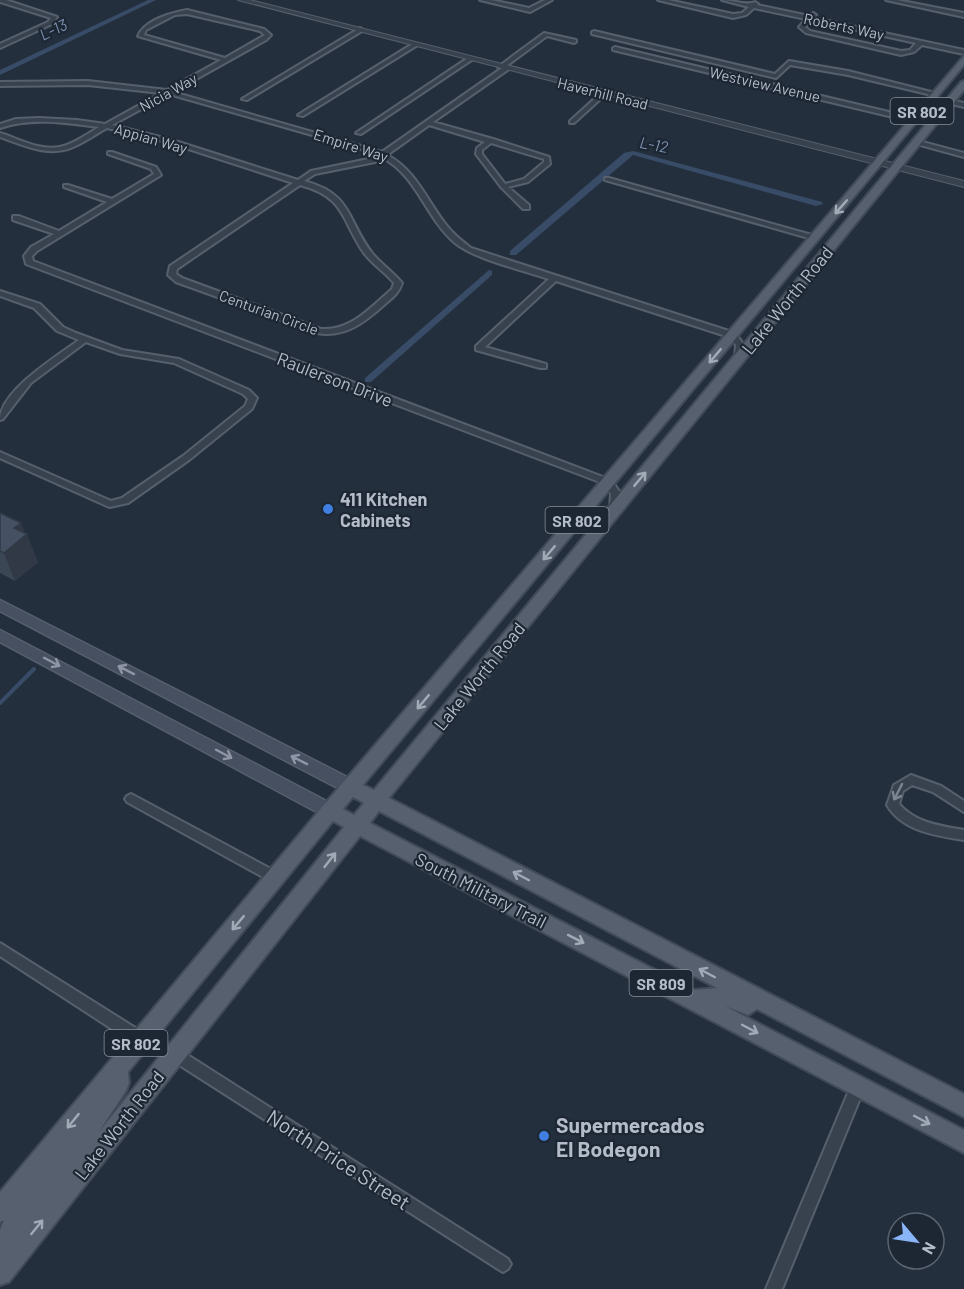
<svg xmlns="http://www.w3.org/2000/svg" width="964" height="1289" font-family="Barlow,sans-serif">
  <rect width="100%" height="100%" fill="#242f3e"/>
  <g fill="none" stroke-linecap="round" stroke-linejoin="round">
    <path stroke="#394c67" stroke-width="4" d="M0 703 34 669"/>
    <path fill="#394c67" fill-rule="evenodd" d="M148 0H156L0 75V70Z
      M633 151 822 202 823 204 816 206 633 155 516 255H510V251L624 153Z
      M489 270 492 271V275L371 382H365V378Z"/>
    <defs>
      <path id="minor" d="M0 0H6L57 17 52 24 0 48V44L48 22 51 18 0 2Z
        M480 0H491L529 8 545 0H552L530 12Z
        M658 0H668L733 14 742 13 749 7 722 0C732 0 746 6 755 2L758 4 757 5 809 16 813 13 816 15 814 18 964 50V54L922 45 914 52 901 55 806 33 799 27 806 19 754 8 746 15 733 18ZM811 20 916 43 910 50 901 51 810 31 805 27Z
        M886 0H897L964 13V17Z
        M187 10 264 29 271 35 266 40 173 92 382 152 502 68 498 67 544 33 576 40V42L574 43 547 36 505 67H509V69L433 122 493 139 549 157 550 164 528 182 508 187 529 205V209H523L501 187 476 154 477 148 485 142 429 125 387 155C416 170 427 201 447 226 454 235 462 241 471 248L735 333 744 345 743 359 739 361 735 359 736 345 729 337 556 281 485 347 546 364V368H540L476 350V346L549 279C523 270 473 259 454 242 426 218 417 176 383 158L375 162 315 174 304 181C353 194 346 219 372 253 381 264 393 272 402 283 399 293 392 298 384 305 365 322 345 338 317 333L176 282 168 275 170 266 293 183 167 142 107 128C96 134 85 142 73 147 49 158 23 145 0 137V133C19 139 40 151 60 147 74 144 87 134 99 127 67 123 32 117 0 128V124L16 119 39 118 77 120 105 124 161 93 88 85 0 86V82L88 81 167 90 221 60 138 36C145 20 171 13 187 10ZM187 14 260 31 265 35 225 58 144 35 146 30 175 15ZM169 94 375 153 378 155 373 158 311 171 298 180 172 140 112 125ZM491 143 544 159V162L524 179 505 184 482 154V150ZM300 185C346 197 341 220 364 253 373 265 385 272 394 283L392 289C371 307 351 331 321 329L182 278 176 274 177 269Z
        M360 28 363 30 362 31 247 100 242 99Z
        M594 31 775 74 789 61 848 71 939 94 936 96 848 75 790 65 776 78 592 34V32Z
        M414 43 416 44V46L303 116 298 115Z
        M615 47 914 118 917 120 914 122 613 50V48Z
        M468 58 473 59 361 134 356 133Z
        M602 92 607 93 574 123H570V121Z
        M950 100 964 103V107L948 103V101Z
        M915 140 964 153V157L913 143V141Z
        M108 152H112L156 167 161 175 37 251 32 256 33 261 611 480 621 494 618 511H612L610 509 611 494 605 484 26 264 24 256 31 247 54 234 13 220V216H19L59 231 107 202 64 187V185H68L112 199 154 174 151 169 108 154Z
        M605 178H609L819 237 812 239 605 180Z
        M0 291 40 304 63 327 76 333 122 350 179 359 249 390 257 398 252 409 189 460 128 503 110 507 107 506 0 458V452L111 501 122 498 183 456 245 406 248 399 243 394 174 363 120 354 86 342 31 383 3 419 0 420C0 391 57 356 79 340L57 331 34 308 0 296Z
        M911 775 941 786 964 801V812L933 792 912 785 903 791 899 804C916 823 940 826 964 830V840C937 836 902 831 887 805L894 785Z
        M131 794 280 874 282 878 280 882 276 883 272 882 127 802 125 799 127 796Z
        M0 943 145 1034 147 1039 145 1044 140 1045 135 1044 0 956Z
        M175 1047 508 1259 511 1264 508 1269 503 1272 498 1269 170 1059 168 1054 170 1049Z
        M858 1079 863 1081 865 1086 782 1289H766L853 1081Z"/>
      <path id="tertiary" d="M238 0H250L964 181V187Z"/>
      <path id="secondary" d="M0 600 357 782 359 787 357 792 351 794 345 792 0 611Z
        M0 630 336 806 338 811 336 816 330 818 324 816 0 642Z"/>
      <path id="primary" d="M964 56V65L363 785 374 790 961 82 964 81V90L389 798 964 1094V1117L757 1009 748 1015 725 1006 964 1130V1153L360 836 9 1282 0 1285V1230L4 1220 0 1222V1192L323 806ZM353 797 364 803 354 815 343 809ZM379 811 717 988 694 990 370 823ZM333 821 344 827 98 1133 126 1091 129 1083 128 1072Z"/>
    </defs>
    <use href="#minor" stroke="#565f6c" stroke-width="4"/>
    <use href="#tertiary" stroke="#565f6c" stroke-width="2"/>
    <use href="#secondary" stroke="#565f6c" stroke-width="3"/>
    <use href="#primary" stroke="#414a57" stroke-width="4"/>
    <use href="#minor" fill="#38414e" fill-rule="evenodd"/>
    <use href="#tertiary" fill="#38414e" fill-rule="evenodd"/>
    <use href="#secondary" fill="#465061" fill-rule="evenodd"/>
    <use href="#primary" fill="#56606e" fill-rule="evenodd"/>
  </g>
  <path fill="#3b4654" d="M0 513 38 562 15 581 0 573Z"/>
  <path fill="#303945" d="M21 523 26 535 27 534 38 562 15 581 4 553 14 528Z"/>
  <path fill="#455162" stroke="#303945" stroke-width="1.5" d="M0 513 21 523 14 528 27 534 4 553 0 551Z"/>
  <defs><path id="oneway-shaft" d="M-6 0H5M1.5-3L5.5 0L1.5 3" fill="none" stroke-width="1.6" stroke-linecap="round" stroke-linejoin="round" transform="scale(1.5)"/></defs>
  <g stroke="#a1aab7">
    <use href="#oneway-shaft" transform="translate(841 207) rotate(131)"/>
    <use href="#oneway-shaft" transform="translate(715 356) rotate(130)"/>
    <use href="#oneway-shaft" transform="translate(640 479) rotate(-50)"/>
    <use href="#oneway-shaft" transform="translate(549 553) rotate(130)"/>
    <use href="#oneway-shaft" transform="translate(423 702) rotate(130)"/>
    <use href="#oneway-shaft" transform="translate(330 860) rotate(-52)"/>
    <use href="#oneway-shaft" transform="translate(521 876) rotate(-152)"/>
    <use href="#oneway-shaft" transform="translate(238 923) rotate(130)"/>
    <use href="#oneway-shaft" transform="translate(576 939) rotate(27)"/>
    <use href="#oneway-shaft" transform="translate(707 973) rotate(-152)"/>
    <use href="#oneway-shaft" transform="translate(750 1029) rotate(28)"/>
    <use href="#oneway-shaft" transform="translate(922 1120) rotate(28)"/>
    <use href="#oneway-shaft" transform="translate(73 1121) rotate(129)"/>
    <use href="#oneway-shaft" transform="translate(37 1227) rotate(-51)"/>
  </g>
  <g stroke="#8e96a5">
    <use href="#oneway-shaft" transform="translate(52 662) rotate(28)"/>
    <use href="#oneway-shaft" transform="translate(126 670) rotate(-153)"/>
    <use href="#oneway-shaft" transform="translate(224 754) rotate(28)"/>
    <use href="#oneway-shaft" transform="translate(299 760) rotate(-153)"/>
  </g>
  <use stroke="#7c8592" href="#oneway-shaft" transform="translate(898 792) rotate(117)"/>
  <g fill="#3f7fe0" stroke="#1d2633" stroke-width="2">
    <circle cx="328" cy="509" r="6"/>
    <circle cx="544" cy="1136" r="6"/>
  </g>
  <g text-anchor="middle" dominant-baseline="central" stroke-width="4.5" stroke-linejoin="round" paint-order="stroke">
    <g font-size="15" fill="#b4bcc9" stroke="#1d2633">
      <text transform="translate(844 26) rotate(12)">Roberts Way</text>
      <text transform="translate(765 84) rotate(13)">Westview Avenue</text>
      <text transform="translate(168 92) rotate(-29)">Nicia Way</text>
      <text transform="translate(603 93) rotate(14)">Haverhill Road</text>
      <text transform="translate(151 138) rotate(16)">Appian Way</text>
      <text transform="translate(351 145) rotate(18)">Empire Way</text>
      <text transform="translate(269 312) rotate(20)">Centurian Circle</text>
    </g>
    <g font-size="16" font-style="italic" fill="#7c92b1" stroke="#1d2633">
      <text transform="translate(53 29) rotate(-26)">L-13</text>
      <text transform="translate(654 144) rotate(11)">L-12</text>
    </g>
    <g fill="#1d2633" stroke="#878f9c" stroke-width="1.5">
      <rect x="890.5" y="98" width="63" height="26" rx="4.5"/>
      <rect x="545.5" y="507" width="63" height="26" rx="4.5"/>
      <rect x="629.5" y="970" width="63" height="26" rx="4.5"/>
      <rect x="104.5" y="1030" width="63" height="26" rx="4.5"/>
    </g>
    <g font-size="16" font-weight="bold" fill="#b4bcc9">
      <text x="922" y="111">SR 802</text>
      <text x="577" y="520">SR 802</text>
      <text x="661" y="983">SR 809</text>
      <text x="136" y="1043">SR 802</text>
    </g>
    <g font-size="18" fill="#b4bcc9" stroke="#1d2633">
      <text transform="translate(787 300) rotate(-51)">Lake Worth Road</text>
      <text transform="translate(335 379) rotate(21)">Raulerson Drive</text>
      <text transform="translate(479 676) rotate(-51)">Lake Worth Road</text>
      <text transform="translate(481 890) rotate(27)">South Military Trail</text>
      <text transform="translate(119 1125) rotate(-52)">Lake Worth Road</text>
    </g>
    <g font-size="18" font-weight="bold" fill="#b4bcc9" stroke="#1d2633" text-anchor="start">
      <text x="340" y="499">411 Kitchen<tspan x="340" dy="21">Cabinets</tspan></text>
    </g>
    <g font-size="21" font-weight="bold" fill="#b4bcc9" stroke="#1d2633" text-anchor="start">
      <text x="556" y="1124">Supermercados<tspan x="556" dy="24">El Bodegon</tspan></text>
    </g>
    <g font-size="21" fill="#b4bcc9" stroke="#1d2633">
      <text transform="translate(339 1159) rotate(33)">North Price Street</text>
    </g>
  </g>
  <g transform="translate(916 1241) rotate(119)"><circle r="28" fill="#1d2633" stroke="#59626f" stroke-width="1.5"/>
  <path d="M0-4.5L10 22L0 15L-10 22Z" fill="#8ab4f8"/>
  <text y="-9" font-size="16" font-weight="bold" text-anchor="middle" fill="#b4bcc9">N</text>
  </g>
</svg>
